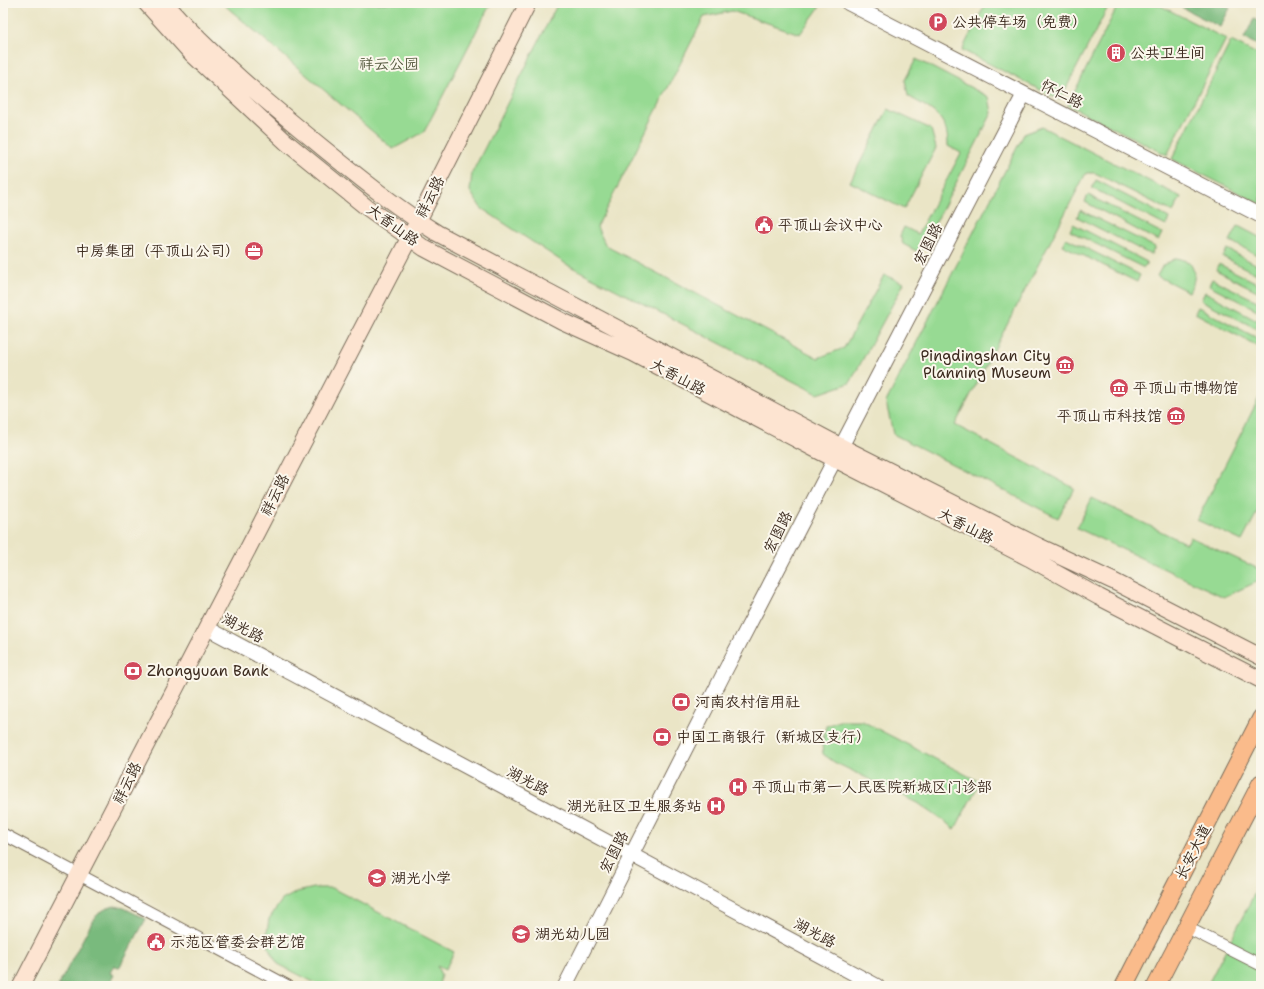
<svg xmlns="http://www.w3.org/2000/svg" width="1264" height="989" font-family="'Shantell Sans','LXGW WenKai TC',sans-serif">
  <rect width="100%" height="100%" fill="#fbf7ec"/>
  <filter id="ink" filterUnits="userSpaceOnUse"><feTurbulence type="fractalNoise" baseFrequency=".025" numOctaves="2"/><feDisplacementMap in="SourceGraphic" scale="8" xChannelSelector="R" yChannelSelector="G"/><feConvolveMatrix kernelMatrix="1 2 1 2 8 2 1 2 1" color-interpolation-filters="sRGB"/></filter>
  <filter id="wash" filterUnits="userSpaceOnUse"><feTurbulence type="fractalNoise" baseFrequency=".012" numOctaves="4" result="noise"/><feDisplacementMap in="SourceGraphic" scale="16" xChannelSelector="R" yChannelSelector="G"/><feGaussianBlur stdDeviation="0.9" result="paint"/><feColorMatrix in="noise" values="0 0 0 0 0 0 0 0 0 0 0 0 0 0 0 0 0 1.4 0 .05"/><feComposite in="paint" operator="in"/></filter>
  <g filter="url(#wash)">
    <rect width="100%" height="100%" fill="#eae5c6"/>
    <path fill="#97da93" stroke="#698258" d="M222 3H491L424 132 393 149Z
      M558 3H817L821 5 800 34 732 11 704 17 597 227 606 246 818 358 844 348 884 275 904 283 850 383 818 394 566 264 481 208 470 191 472 173Z
      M986 3H1110L1060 100 962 50Z
      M1119 3H1155L1226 39 1167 155 1068 105Z
      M1231 41 1261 56V204L1172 159Z
      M916 59 989 97 992 113 920 253 903 244 900 236 904 227 918 234 961 153 948 146C948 115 931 110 908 96L905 80Z
      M888 109 931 129 936 148 904 209 850 182Z
      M1042 127 1181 197 1173 212 1095 173H1086L955 425 1074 488 1058 518 893 434 886 402 1024 134Z
      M1096 180 1169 218 1166 226 1092 188Z
      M1088 195 1162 233 1158 241 1085 202Z
      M1080 210 1155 247 1151 255 1077 217Z
      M1073 224 1147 262 1144 268 1070 231Z
      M1238 226 1261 238V257L1230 241Z
      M1066 238 1140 275 1137 282 1062 245Z
      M1227 249 1261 267V276L1223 257Z
      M1177 258 1189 262C1197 273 1195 281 1189 292L1157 276 1163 265Z
      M1219 264 1261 285V293L1216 270Z
      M1212 279 1261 303V312L1209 285Z
      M1205 292 1261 322V331L1201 300Z
      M1198 307 1261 340V348L1195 313Z
      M1261 394V505L1242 541 1197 520Z
      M1092 498 1185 543 1188 542 1190 537 1261 570V580L1224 597 1077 528Z
      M839 721H862L980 782 955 829 918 803 834 762 823 754 822 744 826 726Z
      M1261 881V986H1207Z
      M314 888H332L454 952 445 970 437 966 441 975 439 986H321L278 964 271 953 266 939 269 919 282 900 297 892Z"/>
    <path fill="#79ba7d" stroke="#5a724e" d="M1173 3H1221L1230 8 1220 27Z
      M1254 19 1261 23V47L1244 38Z
      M115 906 124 908 146 919 119 968 114 965 110 973 114 975 108 986H58L93 920C99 912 105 908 115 906Z"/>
  </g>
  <g filter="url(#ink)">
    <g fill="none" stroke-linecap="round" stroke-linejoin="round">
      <defs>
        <path id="minor" d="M3 834 288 986
          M1186 927 1261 965"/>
        <path id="tertiary" d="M848 3 1261 216
          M207 628 877 986
          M565 986 725 671 1024 94"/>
        <path id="secondary" d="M146 3 192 54 286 142 365 206 424 248 562 321 633 353 815 449 1029 558 1099 597 1261 680
          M165 3C212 57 268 103 323 148 360 178 397 208 437 233L842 447 1038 546 1113 581 1261 657
          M21 986 418 221 528 3"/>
        <path id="primary" d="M1124 986 1261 718
          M1156 986 1261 783"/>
      </defs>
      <use href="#minor" stroke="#786b59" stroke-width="13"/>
      <use href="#tertiary" stroke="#786b59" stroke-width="16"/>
      <use href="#secondary" stroke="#786b59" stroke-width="18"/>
      <use href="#primary" stroke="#786b59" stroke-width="19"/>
      <use href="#minor" stroke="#fff" stroke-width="11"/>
      <use href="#tertiary" stroke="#fff" stroke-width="14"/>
      <use href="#secondary" stroke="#fde4d1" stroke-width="16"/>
      <use href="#primary" stroke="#fabb8b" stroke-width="17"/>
    </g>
  </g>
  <defs>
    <symbol id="parking-disc" viewBox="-11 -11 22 22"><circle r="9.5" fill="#d1495b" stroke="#fbf7ec"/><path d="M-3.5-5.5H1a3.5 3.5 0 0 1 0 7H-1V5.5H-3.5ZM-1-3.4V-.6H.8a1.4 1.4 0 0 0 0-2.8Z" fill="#fff"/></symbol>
    <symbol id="building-disc" viewBox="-11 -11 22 22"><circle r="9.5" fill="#d1495b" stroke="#fbf7ec"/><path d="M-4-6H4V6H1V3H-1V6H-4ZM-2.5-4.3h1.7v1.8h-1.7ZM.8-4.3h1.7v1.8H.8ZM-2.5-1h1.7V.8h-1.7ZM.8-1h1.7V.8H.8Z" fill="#fff"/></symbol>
    <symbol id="civic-disc" viewBox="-11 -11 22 22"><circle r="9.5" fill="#d1495b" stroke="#fbf7ec"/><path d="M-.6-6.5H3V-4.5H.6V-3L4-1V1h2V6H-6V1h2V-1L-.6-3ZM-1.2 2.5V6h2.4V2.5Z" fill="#fff"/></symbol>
    <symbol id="office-disc" viewBox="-11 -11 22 22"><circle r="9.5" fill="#d1495b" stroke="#fbf7ec"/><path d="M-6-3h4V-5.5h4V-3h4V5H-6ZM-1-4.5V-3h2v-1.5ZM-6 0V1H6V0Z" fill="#fff"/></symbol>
    <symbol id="museum-disc" viewBox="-11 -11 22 22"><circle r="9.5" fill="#d1495b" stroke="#fbf7ec"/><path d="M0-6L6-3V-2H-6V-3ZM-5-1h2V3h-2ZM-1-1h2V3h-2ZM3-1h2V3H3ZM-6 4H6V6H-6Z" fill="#fff"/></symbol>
    <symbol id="bank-disc" viewBox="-11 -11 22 22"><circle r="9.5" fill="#d1495b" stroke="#fbf7ec"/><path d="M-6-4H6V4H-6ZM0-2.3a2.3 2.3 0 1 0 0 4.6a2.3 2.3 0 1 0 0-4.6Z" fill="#fff"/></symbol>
    <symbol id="hospital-disc" viewBox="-11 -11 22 22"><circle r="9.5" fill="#d1495b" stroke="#fbf7ec"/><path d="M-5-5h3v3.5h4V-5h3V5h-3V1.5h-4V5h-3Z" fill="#fff"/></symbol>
    <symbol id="school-disc" viewBox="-11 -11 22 22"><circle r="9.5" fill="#d1495b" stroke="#fbf7ec"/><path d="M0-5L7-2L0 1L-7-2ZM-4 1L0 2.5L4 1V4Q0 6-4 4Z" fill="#fff"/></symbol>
  </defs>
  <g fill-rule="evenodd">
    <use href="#parking-disc" x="927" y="11" width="22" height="22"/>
    <use href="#building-disc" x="1105" y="42" width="22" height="22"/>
    <use href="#civic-disc" x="753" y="214" width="22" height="22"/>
    <use href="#office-disc" x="243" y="240" width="22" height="22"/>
    <use href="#museum-disc" x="1054" y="354" width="22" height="22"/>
    <use href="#museum-disc" x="1108" y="377" width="22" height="22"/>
    <use href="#museum-disc" x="1165" y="405" width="22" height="22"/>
    <use href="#bank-disc" x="122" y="660" width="22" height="22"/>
    <use href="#bank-disc" x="670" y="691" width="22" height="22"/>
    <use href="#bank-disc" x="651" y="726" width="22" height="22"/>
    <use href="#hospital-disc" x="727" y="776" width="22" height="22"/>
    <use href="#hospital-disc" x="705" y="795" width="22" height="22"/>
    <use href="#school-disc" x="366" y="867" width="22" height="22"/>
    <use href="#school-disc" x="510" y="923" width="22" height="22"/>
    <use href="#civic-disc" x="145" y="931" width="22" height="22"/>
  </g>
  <g text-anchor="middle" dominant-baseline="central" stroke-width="4" stroke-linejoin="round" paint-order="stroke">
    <g font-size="15" fill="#3b2a1e" stroke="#fbf7ec" text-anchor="start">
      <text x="952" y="22">公共停车场（免费）</text>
      <text x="1130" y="53">公共卫生间</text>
      <text x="778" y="225">平顶山会议中心</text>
      <text x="240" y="251" text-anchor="end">中房集团（平顶山公司）</text>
      <text x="1051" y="356" text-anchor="end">Pingdingshan City<tspan x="1051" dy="17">Planning Museum</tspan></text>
      <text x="1133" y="388">平顶山市博物馆</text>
      <text x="1162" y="416" text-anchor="end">平顶山市科技馆</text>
      <text x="147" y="671">Zhongyuan Bank</text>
      <text x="695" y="702">河南农村信用社</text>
      <text x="676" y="737">中国工商银行（新城区支行）</text>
      <text x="752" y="787">平顶山市第一人民医院新城区门诊部</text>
      <text x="702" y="806" text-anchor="end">湖光社区卫生服务站</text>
      <text x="391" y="878">湖光小学</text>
      <text x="535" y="934">湖光幼儿园</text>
      <text x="170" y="942">示范区管委会群艺馆</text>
    </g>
    <g font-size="15" fill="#52563b" stroke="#fbf7ec">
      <text x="389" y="64">祥云公园</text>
    </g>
    <g font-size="15" fill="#3b2a1e" stroke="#fbf7ec">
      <text transform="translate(1062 94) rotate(27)">怀仁路</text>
      <text transform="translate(430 197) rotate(-63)">祥云路</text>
      <text transform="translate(393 225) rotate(36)">大香山路</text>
      <text transform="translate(928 244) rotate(-63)">宏图路</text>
      <text transform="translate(678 377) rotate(28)">大香山路</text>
      <text transform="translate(275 495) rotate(-63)">祥云路</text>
      <text transform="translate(966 526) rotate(27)">大香山路</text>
      <text transform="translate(778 532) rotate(-63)">宏图路</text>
      <text transform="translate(243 628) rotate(28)">湖光路</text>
      <text transform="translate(528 781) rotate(28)">湖光路</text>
      <text transform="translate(127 783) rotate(-63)">祥云路</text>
      <text transform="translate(614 852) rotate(-63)">宏图路</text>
      <text transform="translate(1193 852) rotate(-63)">长安大道</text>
      <text transform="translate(815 933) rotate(28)">湖光路</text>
    </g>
  </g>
  <rect width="1264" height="989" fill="none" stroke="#fbf7ec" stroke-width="16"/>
</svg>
